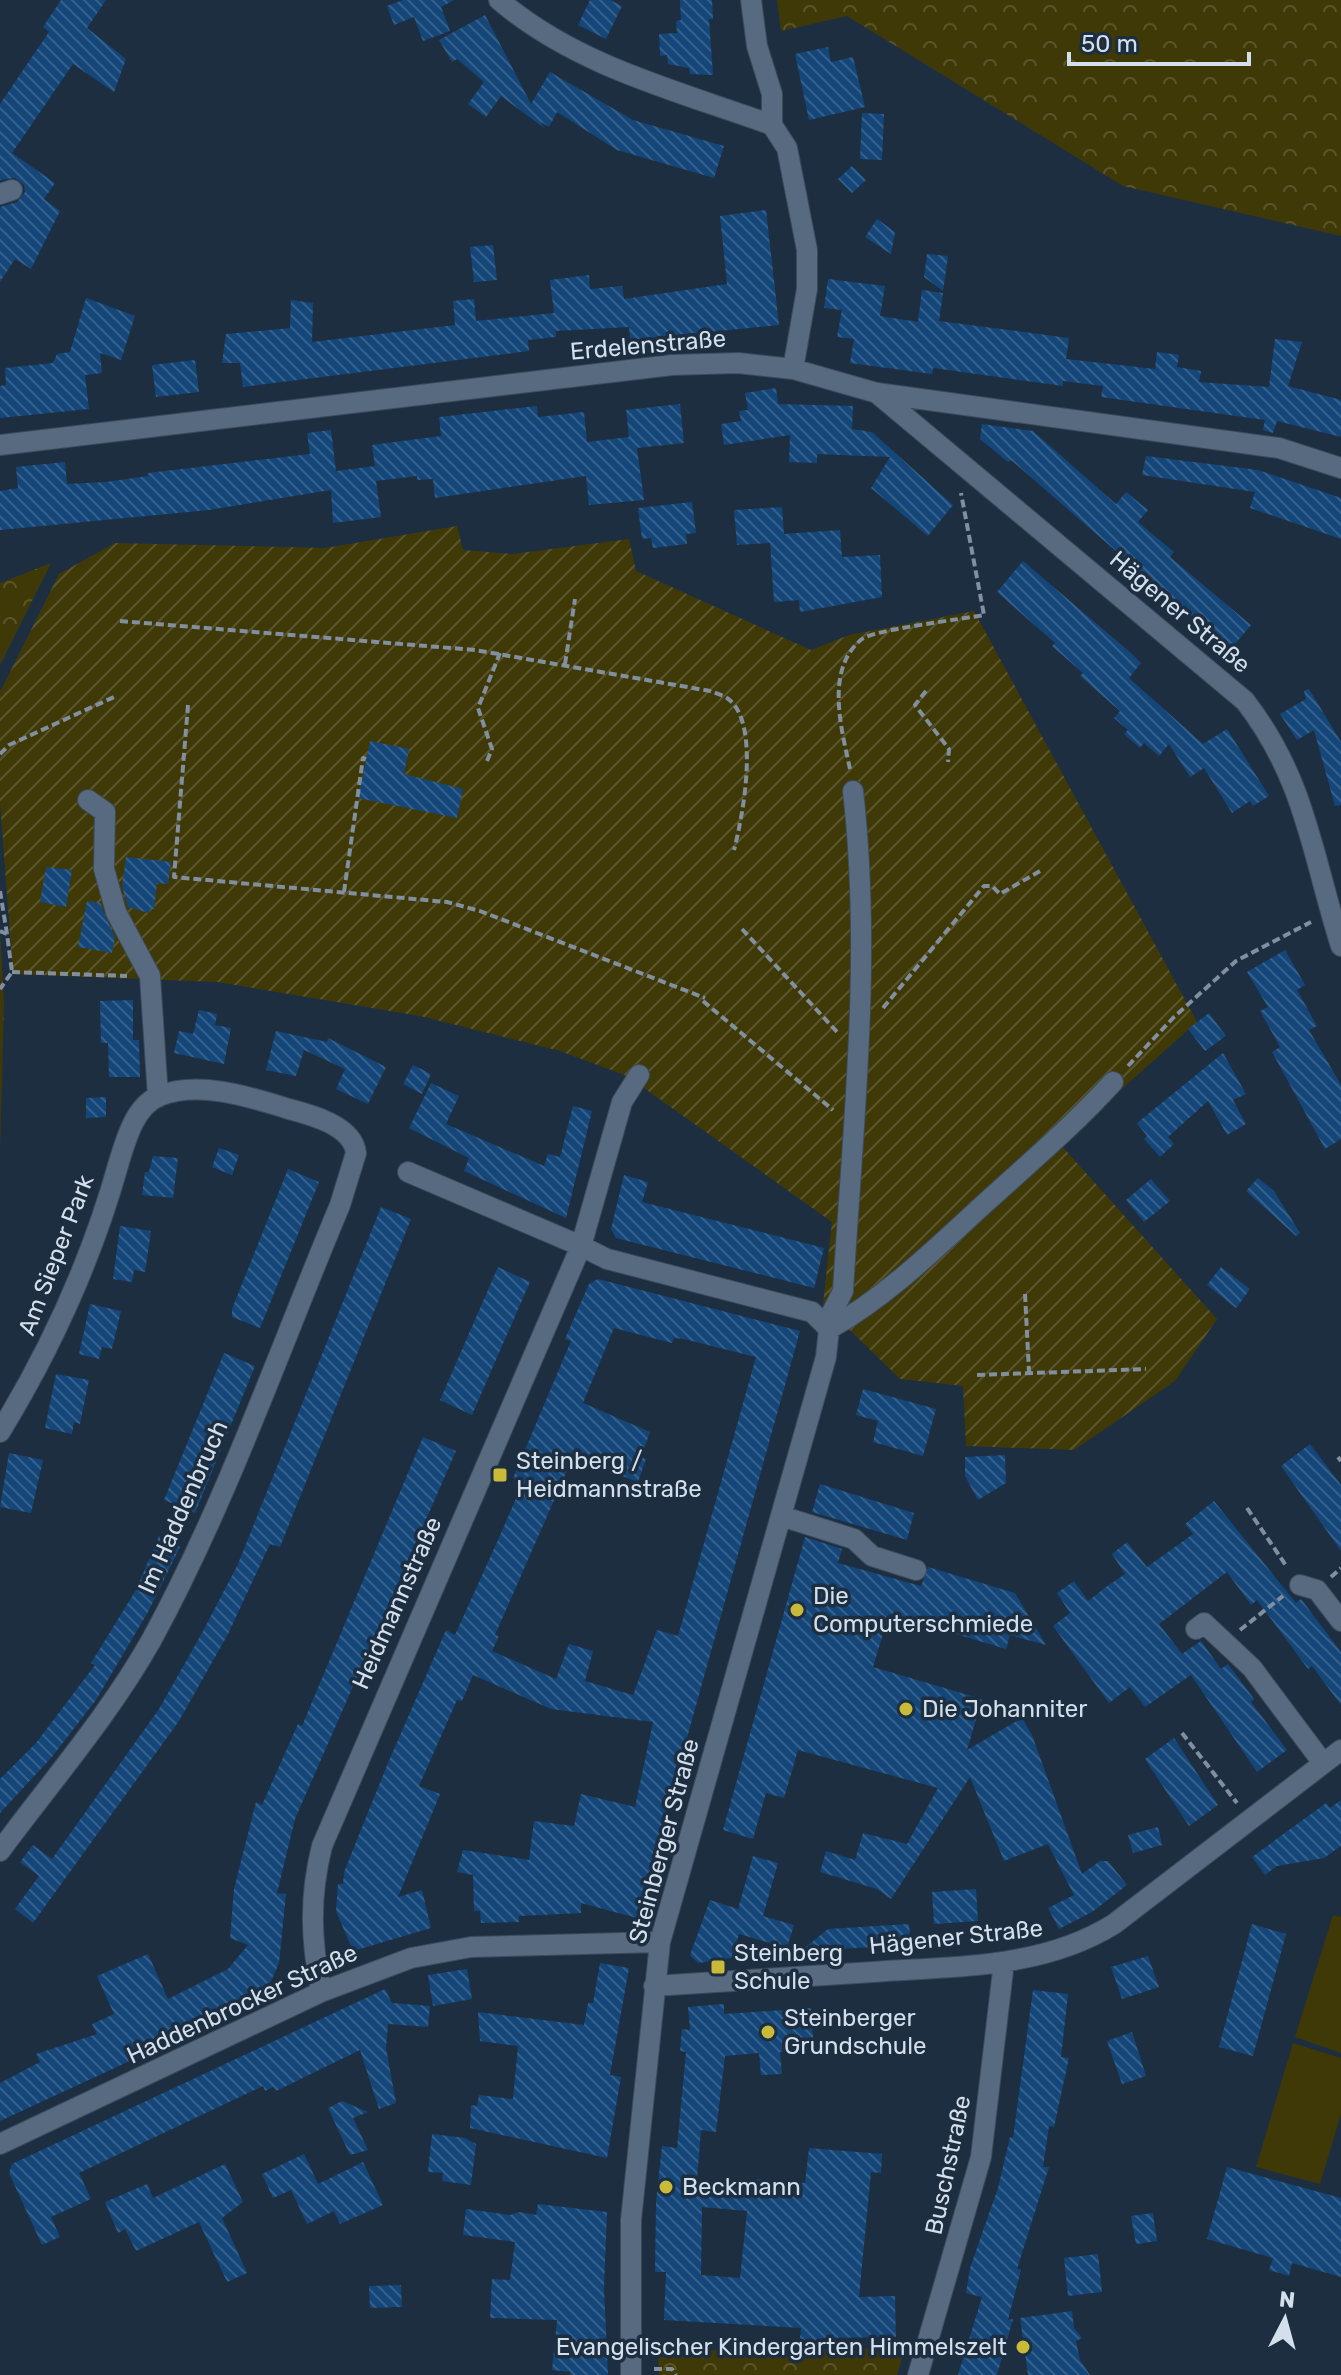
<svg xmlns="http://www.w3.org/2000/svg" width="1341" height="2375" font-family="Rubik,sans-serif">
  <defs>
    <pattern id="forest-crowns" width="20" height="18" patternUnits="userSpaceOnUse" patternTransform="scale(2)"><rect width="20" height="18" fill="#3f3908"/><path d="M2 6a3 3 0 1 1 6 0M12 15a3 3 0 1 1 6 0" fill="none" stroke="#5a552c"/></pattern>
    <pattern id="garden-furrows" width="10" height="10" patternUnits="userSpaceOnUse" patternTransform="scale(2)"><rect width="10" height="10" fill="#3f3908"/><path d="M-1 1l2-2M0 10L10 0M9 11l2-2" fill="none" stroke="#5a552c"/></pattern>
    <pattern id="building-back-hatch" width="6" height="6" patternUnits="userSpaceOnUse" patternTransform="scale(2)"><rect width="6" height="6" fill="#144679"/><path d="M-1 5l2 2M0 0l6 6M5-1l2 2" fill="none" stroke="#35608c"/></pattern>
  </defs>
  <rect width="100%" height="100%" fill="#1d2e41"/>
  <path fill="#3f3908" d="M1333 1915 1341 1917V2053L1295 2037Z
    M1293 2043 1341 2058V2114L1320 2184 1256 2167Z"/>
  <path fill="url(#forest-crowns)" d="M777 0H1341V236L1123 186 847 16 781 31Z
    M51 563 0 665V583Z
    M0 931 4 1004 0 1152Z
    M905 2348 897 2375H659L658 2351Z"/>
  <path fill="url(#garden-furrows)" d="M457 526 463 550 512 554 629 539 636 571 811 650 849 635 974 611 1197 1022 1060 1144 1217 1319 1175 1381 1074 1450 966 1446 963 1386 900 1379 823 1304 832 1222 627 1076 560 1051 420 1016 217 982 13 974 0 802V692L59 574 115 543 325 548Z"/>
  <path fill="url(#building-back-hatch)" fill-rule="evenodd" d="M61 0H106L87 28 126 59 114 92 73 64 12 153 55 183 44 199 60 211 31 269 15 259 0 282V207L17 202 25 192 24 185 15 178 0 180V104L49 32 43 27Z
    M403 0H454L441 7 450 31 423 41 414 17 394 25 387 6Z
    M590 0H610L622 6 606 39 578 25Z
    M680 0H712L713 19H709L713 75 690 74 689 68 668 64 667 55 660 56 659 34 677 33 676 21 681 20Z
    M485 15 531 104 550 72 633 120 724 146 714 178 617 150 557 112 549 127 541 122 544 128 501 96 486 117 468 104 484 82 457 59 452 62 439 40Z
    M828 47 831 62 853 57 865 107 809 120 795 54Z
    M862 113 884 114 882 160 860 159Z
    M852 166 866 180 852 193 838 179Z
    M766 210 779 325 630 340 629 327 556 331V337L528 340 529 351 243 387 240 363H222L226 334 290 328 291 300 313 303 312 342 455 325 453 301 474 299 476 321 554 313 550 280 589 275 590 289 622 286 624 299 727 284 720 216Z
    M877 219 895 232 891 254 865 237Z
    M493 245 497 280 474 282 470 247Z
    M927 254 948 256 943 291 924 277Z
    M828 279 885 286 880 316 918 322 922 290 943 293 939 321 1069 338 1066 359 1155 369 1157 352 1179 355 1177 367 1201 371 1199 382 1269 387 1275 339 1302 342 1288 386 1341 400V437L1277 421 1273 433 1263 430 1265 420 1101 397 1103 386 1063 381V386L933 368 932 374 850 363 854 339 837 337 842 310 824 308Z
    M86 298 135 316 121 360 100 353 102 373 85 375 89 409 0 418V386L6 385 5 368 53 363 57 354 70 352Z
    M195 360 199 392 156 397 152 365Z
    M776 388 778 404 853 406 852 429 872 432 953 505 928 536 871 488 890 457 817 454V463L789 462 790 435 724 445 721 424 741 421 739 411 748 410 745 393Z
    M680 404 684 443 637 448 644 500 589 505 586 476 435 498 433 479 417 480V476L376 481 381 517 333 523 331 490 209 510 0 530V491L18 488 16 467 65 462 67 484 106 482 148 476V473L310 454 307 433 331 430 336 471 375 466 372 445 441 436 439 417 537 406 538 417 584 412 587 442 629 437 626 410Z
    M982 424 1033 431 1116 504 1126 492 1148 510 1138 522 1174 552 1170 557 1251 625 1230 650 1011 460 1008 462 980 439Z
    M1146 456 1258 470 1341 498V539L1250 508 1255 492 1142 475Z
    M692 502 696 533 686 534 687 544 653 548 651 538 642 539 638 508Z
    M782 507 784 534 840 530 842 557 880 555 882 597 800 612 799 600 774 602 770 543 737 545 734 510Z
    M1023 561 1131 653 1141 663 1129 678 1203 744 1227 729 1269 796 1253 806 1250 801 1232 813 1204 768 1190 777 1169 744 1159 756 1144 743 1140 748 1124 734 1128 730 1114 718 1120 711 1080 676 1083 673 1052 646 1055 643 997 592Z
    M1309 689 1341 742V805L1335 806 1314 730 1297 740 1280 714 1306 699 1304 691Z
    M370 741 409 749 404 774 463 789 457 818 358 798Z
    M126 857 171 862 168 884 157 883 154 909H150L149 913 128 907 122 886Z
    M46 867 72 870 66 907 40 902Z
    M87 901 100 903 115 938 112 953 78 947Z
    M1285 950 1305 985 1297 990 1317 1026 1309 1030 1341 1085V1139L1325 1149 1272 1052 1280 1047 1260 1011 1268 1007 1247 972Z
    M133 1000V1040H139L140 1077H109L108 1043H101L100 1001Z
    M199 1010 217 1014 215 1025 231 1028 224 1064 174 1053 179 1031 193 1034Z
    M1209 1013 1226 1036 1205 1051 1188 1029Z
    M276 1031 327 1042 328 1038 386 1067 368 1104 336 1089 345 1069 304 1050 296 1076 266 1070Z
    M1223 1053 1246 1094 1233 1100 1246 1124 1227 1135 1208 1101 1168 1137 1174 1144 1160 1157 1144 1139 1147 1136 1137 1123Z
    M413 1065 431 1074 422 1094 403 1084Z
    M431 1083 459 1096 446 1124 544 1166 548 1154 560 1157 573 1106 592 1111 566 1218 464 1171 469 1158 409 1128Z
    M106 1097V1117L86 1118V1098Z
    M219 1148 239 1155 232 1175 212 1167Z
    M153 1156 178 1158 173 1198 142 1195 145 1172H149Z
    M288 1169 319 1182 260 1328 232 1317V1309Z
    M624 1175 648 1182 642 1202 824 1248 814 1288 616 1238 611 1229Z
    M1258 1178 1274 1191 1300 1233 1296 1236 1246 1191Z
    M1151 1179 1170 1201 1144 1222 1126 1200Z
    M381 1207 411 1219 280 1547 270 1544 228 1634 179 1721 33 1923 15 1909 39 1876 20 1862 33 1845 52 1859 159 1709 202 1633 238 1564Z
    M120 1226 151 1231 145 1272 134 1270 132 1282 113 1279Z
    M498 1267 530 1282 472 1415 440 1400Z
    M1221 1267 1250 1289 1236 1308 1207 1285Z
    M598 1279 800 1331 637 1918 581 1903V1913L519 1916V1922L481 1923 480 1911H474L473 1875 457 1872 463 1850 529 1860 534 1821 574 1826 581 1794 635 1807 653 1722 551 1709 473 1675 462 1701 457 1700 419 1786 440 1794 398 1897 422 1890 431 1928 353 1951 336 1911 338 1884H343L344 1872 388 1763 446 1630 455 1635 502 1531 523 1482 513 1478 571 1341 565 1339 589 1284ZM614 1328 672 1343 674 1338 684 1339 756 1357 678 1636 657 1630 633 1695 585 1681 593 1651 569 1644 556 1679 492 1651 499 1636 495 1635 573 1457 638 1482 646 1459 641 1457 650 1432 583 1403Z
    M90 1304 121 1311 112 1349 102 1347 99 1359 79 1354Z
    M224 1353 255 1366 195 1513 164 1500Z
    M56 1374 89 1380 80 1424 74 1422 72 1434 45 1428Z
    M863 1389 936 1409 923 1456 873 1442 878 1421 856 1415Z
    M423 1437 456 1451 295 1819 277 1893 286 1894 279 1963 268 1988 253 2004 0 2121V2083L40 2062 36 2054 97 2034 92 2024 114 2014 97 1976 148 1954 168 1999 228 1969 248 1945 230 1938 234 1889 256 1802 262 1805 298 1724 302 1726Z
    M1310 1444 1341 1485V1551L1281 1466Z
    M9 1453 43 1460 31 1513 0 1507Z
    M1005 1455 1006 1483 978 1500 965 1476V1457Z
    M820 1484 914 1513 907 1540 812 1512Z
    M1214 1501 1296 1603 1301 1599 1341 1652V1705L1312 1666 1308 1669 1257 1600 1251 1605 1227 1572 1159 1624 1182 1654 1201 1641 1221 1669 1228 1664 1254 1699 1251 1702 1287 1750 1257 1772 1191 1675 1145 1707 1130 1687 1109 1703 1053 1626 1070 1613 1057 1593 1074 1581 1088 1601 1106 1587 1125 1574 1112 1554 1127 1542 1147 1567 1193 1534 1185 1524Z
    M159 1536 180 1547 148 1612 96 1700 51 1758 0 1813V1779L36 1743 95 1665 91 1663 136 1590Z
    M805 1537 842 1549 838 1563 899 1580 921 1586 928 1567 1015 1593 1046 1645 1010 1635 1006 1649 889 1614 873 1667 982 1699 967 1750 1022 1718 1032 1735 1082 1874 1100 1861H1108L1127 1885 1092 1912 1059 1929 1048 1908 1074 1895 1048 1844 1004 1861 970 1777 891 1899 877 1889 820 1872 826 1851 855 1860 863 1833 907 1844 938 1788 798 1750 784 1798 766 1793 753 1839 723 1830Z
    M1174 1738 1218 1805 1189 1826 1145 1759Z
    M1341 1800V1846L1324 1858 1277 1866 1265 1875 1252 1857 1326 1803 1330 1808Z
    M1158 1827 1162 1845 1133 1853 1128 1835Z
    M753 1856 778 1863 763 1916 794 1925 787 1948 739 1934 732 1958 698 1963 690 1955 710 1900 738 1909Z
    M976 1889 978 1921 934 1924 932 1892Z
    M909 1924 911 1945 801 1951 828 1929Z
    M1252 1924 1286 1934 1253 2056 1219 2047Z
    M1148 1956 1159 1987 1122 1999 1111 1967Z
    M600 1963 629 1968 610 2075 621 2077 607 2158 470 2128 471 2105 477 2106 479 2095 513 2099 518 2046 480 2041 478 2012 584 2025 588 2003H593Z
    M467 1969 472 1999 433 2006 428 1975Z
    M385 1989 392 2003 430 2006 428 2027 388 2024 386 2048 396 2103 379 2109 360 2050 276 2091 273 2087 265 2091 263 2086 79 2173 91 2199 51 2217 60 2237 42 2245 9 2173 12 2164Z
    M1033 1990 1068 1994 1061 2057 1069 2058 1054 2127 1049 2126 1043 2167H1049L1017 2269 1021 2270 1008 2320 1013 2319 997 2375H958L982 2297 966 2293 970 2268 998 2188 1010 2137 1013 2138Z
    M724 2004V2014L811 2008 814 2049 780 2052 782 2074 761 2075 759 2053 725 2056 716 2132 701 2130 697 2179 700 2183 756 2188 757 2179 805 2183 809 2148 882 2154 881 2173 871 2172 859 2297 895 2296 896 2337 822 2338 821 2349 799 2350 801 2328 664 2320 666 2272H655L656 2202 662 2146 677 2148 686 2052 680 2051 682 2029 690 2030 688 2007ZM702 2207 747 2211 740 2278 701 2275Z
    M1132 2032 1146 2076 1122 2084 1107 2041Z
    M342 2101 368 2112 353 2118 368 2150 350 2155 328 2108Z
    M432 2134 465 2138 476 2144 471 2185 442 2181 443 2173 428 2172Z
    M304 2154 318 2184 363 2162 383 2205 340 2224 334 2211 307 2224 291 2190 273 2198 262 2174Z
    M225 2164 243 2202 222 2218 247 2273 227 2282 199 2222 136 2251 125 2229 118 2233 105 2202 147 2184 153 2198Z
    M1227 2167 1341 2198V2277L1292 2263 1289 2276 1269 2270 1273 2258 1207 2239Z
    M538 2204 607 2212 604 2288 608 2375H570V2372L552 2370 557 2320 490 2318 492 2279 510 2280 515 2242 463 2235 466 2209 510 2215 519 2212 536 2215Z
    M1153 2213 1157 2241 1136 2244 1131 2216Z
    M1098 2254 1102 2292 1068 2296 1064 2258Z
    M401 2285 402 2307 370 2308 369 2286Z
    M1072 2311 1074 2328 1082 2338 1076 2341 1080 2360 1090 2375H1028L1020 2318Z"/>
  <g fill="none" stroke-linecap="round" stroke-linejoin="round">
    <defs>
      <path id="minor" d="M499 0C576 66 678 91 772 125
        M751 0 757 46 772 94V125L787 148 807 250V289L793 369
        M0 194 12 190
        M878 394 1245 701C1306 780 1312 855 1341 946
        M0 445 672 365 738 363 793 369 877 393 1279 448 1341 468
        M88 800 105 812 104 869 116 912 150 976 158 1097
        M408 1172 581 1246 622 1102 639 1075
        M826 1324 843 1291C853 1125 872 957 853 791
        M829 1329C886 1297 935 1249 983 1205 1027 1165 1073 1126 1113 1082
        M0 1432C52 1347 92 1259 119 1162 126 1139 135 1106 159 1096 199 1080 250 1097 289 1109 312 1115 353 1126 356 1153L340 1205C279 1350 227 1501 152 1639 110 1714 51 1782 0 1851
        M781 1516 854 1539 872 1556 916 1570
        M1300 1585 1317 1590 1341 1621
        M1196 1629 1204 1623 1252 1668 1323 1763
        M654 1986C727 1981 800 1977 873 1972 955 1966 1042 1969 1114 1924L1341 1750
        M321 1992C311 1940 309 1898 322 1846L581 1246 607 1259 812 1312 829 1329 826 1357 660 1942 631 2220V2375
        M0 2144 321 1992 411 1958 471 1947 660 1942
        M918 2375 981 2157 1004 1962"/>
    </defs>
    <use href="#minor" stroke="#3c4a5a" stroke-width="22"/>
    <path stroke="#818f9f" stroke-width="4" stroke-dasharray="8 4" stroke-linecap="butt" d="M120 621 475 650 710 691C715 693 723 695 727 698 761 721 743 816 734 850
      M565 664 575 599
      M926 691 915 705 949 749 948 762
      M188 705 174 877 447 902 480 911 705 998
      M0 754 9 745 114 697
      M487 761 492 749 478 708 500 653
      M850 769C842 731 824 669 862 639 873 630 963 619 984 615L961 493
      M0 891 7 934
      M344 892 363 758 366 759
      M742 929 838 1033
      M0 931 7 934 12 972 0 989
      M12 972 127 976
      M703 1001 833 1110
      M883 1008 984 886H992L1000 894 1040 871
      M1128 1066 1174 1017 1236 961 1311 922
      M1025 1294 1029 1372
      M977 1375 1146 1369
      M1338 1457 1341 1461
      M1247 1508 1287 1567
      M1331 1577 1341 1568
      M1240 1630 1283 1596
      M1182 1733 1237 1803
      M654 2369H672L676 2375"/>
    <use href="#minor" stroke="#576a80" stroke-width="20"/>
  </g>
  <g fill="#caba3a" stroke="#1d2e41" stroke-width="3">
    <rect x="492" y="1467" width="16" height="16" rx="4"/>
    <circle cx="797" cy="1610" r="8"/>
    <circle cx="906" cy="1709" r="8"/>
    <rect x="710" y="1959" width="16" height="16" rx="4"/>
    <circle cx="768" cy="2032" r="8"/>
    <circle cx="666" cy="2187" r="8"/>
    <circle cx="1023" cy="2347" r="8"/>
  </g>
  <g text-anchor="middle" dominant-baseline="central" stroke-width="7" stroke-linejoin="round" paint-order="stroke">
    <g font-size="24" fill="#d4dfec" stroke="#1d2e41">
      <text transform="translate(648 345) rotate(-5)">Erdelenstraße</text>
      <text transform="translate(1180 612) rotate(40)">Hägener Straße</text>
      <text transform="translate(56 1255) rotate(-69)">Am Sieper Park</text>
      <text transform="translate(183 1507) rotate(-66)">Im Haddenbruch</text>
      <text transform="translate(397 1603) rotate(-66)">Heidmannstraße</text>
      <text transform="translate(664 1841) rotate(-75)">Steinberger Straße</text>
      <text transform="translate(956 1937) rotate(-6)">Hägener Straße</text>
      <text transform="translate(242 2004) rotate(-25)">Haddenbrocker Straße</text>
      <text transform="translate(948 2165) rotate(-78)">Buschstraße</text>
    </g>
    <g font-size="24" fill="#d4dfec" stroke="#1d2e41" text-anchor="start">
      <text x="516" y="1461">Steinberg /<tspan x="516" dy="28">Heidmannstraße</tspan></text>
      <text x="813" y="1596">Die<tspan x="813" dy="28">Computerschmiede</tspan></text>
      <text x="922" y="1709">Die Johanniter</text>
      <text x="734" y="1953">Steinberg<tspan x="734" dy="28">Schule</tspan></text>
      <text x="784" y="2018">Steinberger<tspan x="784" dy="28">Grundschule</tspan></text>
      <text x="682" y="2187">Beckmann</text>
      <text x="1007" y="2347" text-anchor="end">Evangelischer Kindergarten Himmelszelt</text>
    </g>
  </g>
  <g transform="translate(1285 2319) rotate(6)" stroke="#1d2e41" stroke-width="6" paint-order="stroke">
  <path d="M0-6L14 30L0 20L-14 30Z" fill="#d4dfec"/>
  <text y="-12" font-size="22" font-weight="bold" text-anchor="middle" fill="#d4dfec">N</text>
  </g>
  <path d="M1069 52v12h180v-12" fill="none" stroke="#d4dfec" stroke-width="4"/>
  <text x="1081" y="52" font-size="24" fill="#d4dfec" stroke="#1d2e41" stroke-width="6" paint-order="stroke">50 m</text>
</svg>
